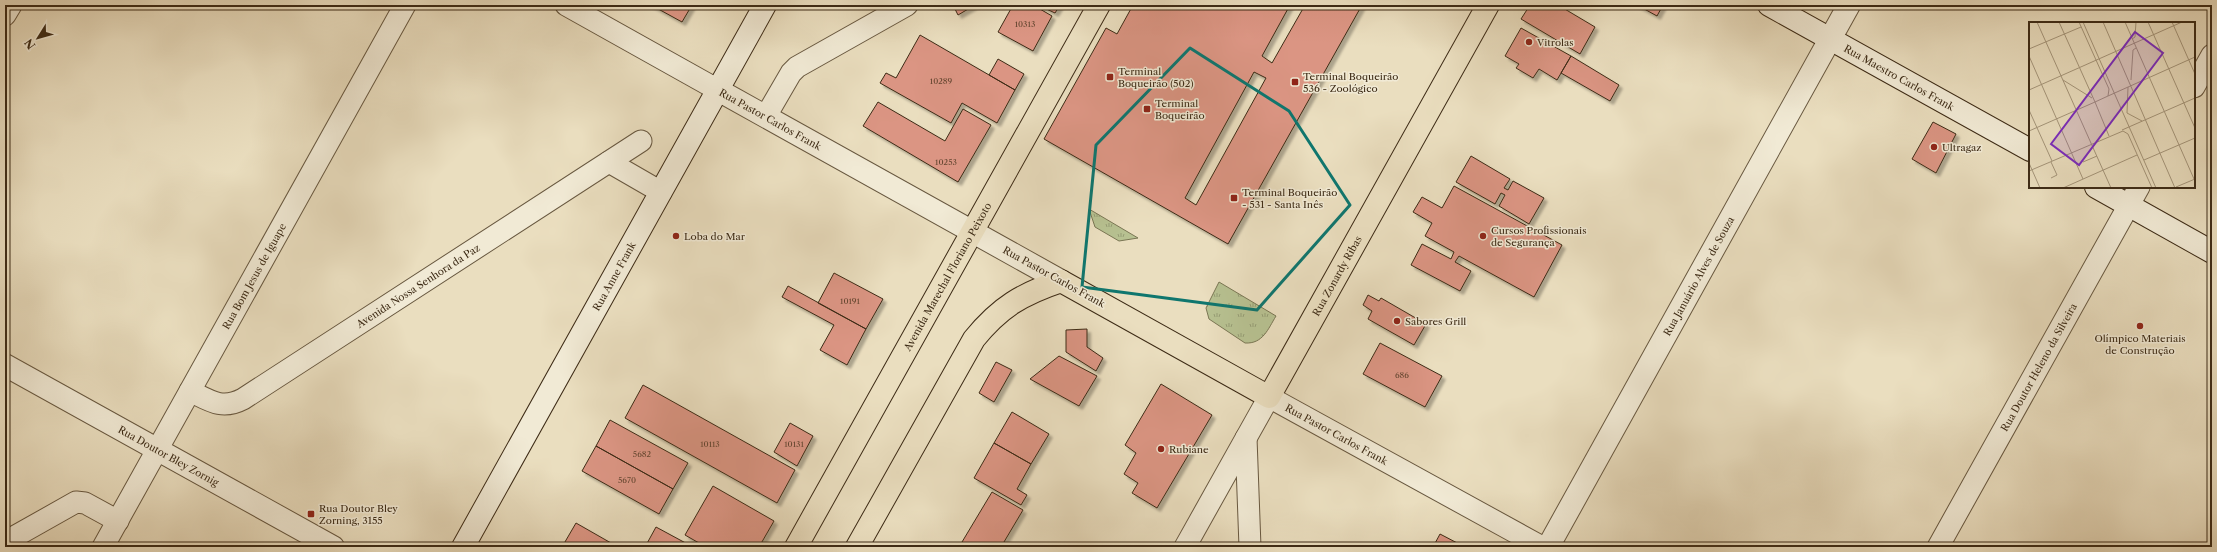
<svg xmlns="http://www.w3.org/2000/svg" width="2217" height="552" font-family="'Libre Caslon Text',serif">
  <defs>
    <pattern id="grass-tufts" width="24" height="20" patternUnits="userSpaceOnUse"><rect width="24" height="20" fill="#b7c191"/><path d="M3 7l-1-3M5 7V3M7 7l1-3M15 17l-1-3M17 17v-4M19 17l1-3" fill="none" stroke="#969d75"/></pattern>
    <filter id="shadow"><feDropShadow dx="3.5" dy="3.5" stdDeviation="1" flood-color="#0004"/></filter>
  </defs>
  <rect width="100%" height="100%" fill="#eadebf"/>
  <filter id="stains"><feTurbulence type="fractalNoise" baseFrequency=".005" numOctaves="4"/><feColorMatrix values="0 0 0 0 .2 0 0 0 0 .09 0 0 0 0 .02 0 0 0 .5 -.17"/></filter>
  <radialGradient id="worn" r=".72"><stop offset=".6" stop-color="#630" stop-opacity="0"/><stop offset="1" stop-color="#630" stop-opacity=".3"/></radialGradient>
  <path fill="url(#grass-tufts)" stroke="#7a7654" d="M1089 209 1138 238 1119 241 1095 227Z
    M1219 282 1276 316C1268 329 1263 344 1245 343L1209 319 1206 308Z"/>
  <path fill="#db9583" stroke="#3d2b16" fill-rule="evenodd" filter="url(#shadow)" d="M651 5H692L682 22Z
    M953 5H975L958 15Z
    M1013 5H1033L1052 16 1033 51 998 32Z
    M1038 5H1060L1055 13Z
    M1133 5H1290L1262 56 1272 63 1305 5H1362L1228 244 1044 139 1106 28 1117 34ZM1254 72 1266 78 1196 205 1185 198Z
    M1530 5H1558L1595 27 1580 54 1521 19Z
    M1637 5H1663L1657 16Z
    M1521 28 1571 56 1557 80 1539 69 1533 78 1516 68 1519 64 1505 56Z
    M920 35 1015 90 997 123 962 103 951 123 880 83 886 73 896 78Z
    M1571 56 1619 85 1610 101 1561 73Z
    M998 59 1024 74 1015 90 989 75Z
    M878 102 945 141 963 109 991 125 958 182 863 126Z
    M1933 122 1956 134 1936 173 1912 159Z
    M1471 156 1510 179 1504 188 1508 190 1513 181 1544 198 1529 224 1499 206 1505 195 1501 193 1495 204 1456 182Z
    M1454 186 1562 245 1534 297 1459 256 1455 262 1471 271 1460 291 1411 265 1422 244 1451 259 1454 252 1425 236 1432 223 1413 212 1422 197 1442 208Z
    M834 273 883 299 866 329 818 303Z
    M788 286 866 329 847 365 820 350 834 325 782 297Z
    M1368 295 1379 301 1381 298 1426 324 1414 345 1368 319 1372 311 1363 305Z
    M1087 329V347L1103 358 1096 371 1066 352V330Z
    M1380 343 1442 376 1425 407 1363 374Z
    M1059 356 1097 376 1079 406 1030 379Z
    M996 362 1012 370 994 402 979 393Z
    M1161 384 1212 415 1157 508 1132 493 1138 483 1124 474 1136 453 1125 445Z
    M643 385 795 470 777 503 625 418Z
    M1012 412 1049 434 1031 464 994 443Z
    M610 420 688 463 673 489 596 446Z
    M790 423 813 436 797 466 774 452Z
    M994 443 1031 464 1017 489 1027 495 1021 505 974 478Z
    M596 446 673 489 659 514 582 471Z
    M713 486 774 521 759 547H706L685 535Z
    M992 492 1023 510 1001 547H959Z
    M576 523 618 547H562Z
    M656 527 693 547H645Z
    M1440 534 1461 545 1460 547H1433Z"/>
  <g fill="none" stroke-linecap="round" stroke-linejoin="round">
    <defs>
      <g id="minor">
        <path d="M566 5 718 90"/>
        <path d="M5 15 11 5"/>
        <path d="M2194 87 2212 55"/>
        <path d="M766 116 791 73 797 67 907 5"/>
        <path d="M609 162 661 192"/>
        <path id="s1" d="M190 391C210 401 222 410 243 399L641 141"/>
        <path d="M1246 438 1250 547"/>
        <path d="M5 542 76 502 85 503 118 521"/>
        <path id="s2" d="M103 547 405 5"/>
        <path id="s3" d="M1185 547 1269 397 1542 547"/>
        <path id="s4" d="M1938 547 2139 187"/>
      </g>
      <g id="tertiary">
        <path id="s5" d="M718 90 1061 281"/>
        <path id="s6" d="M5 365 333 547"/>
        <path id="s7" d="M1548 547 1849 5"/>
      </g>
      <g id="secondary">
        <path id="s8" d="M1769 5 2030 150"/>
        <path d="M2096 187 2212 252"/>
        <path id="s9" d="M463 547 765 5"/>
      </g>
      <g id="primary">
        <path id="s10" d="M796 547 1099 5"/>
        <path id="s11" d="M857 547 974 339C1000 307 1022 294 1061 281L1269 397 1488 5"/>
      </g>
    </defs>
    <use href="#minor" stroke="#685840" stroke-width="23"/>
    <use href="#tertiary" stroke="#685840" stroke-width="24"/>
    <use href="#secondary" stroke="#3d2b16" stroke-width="24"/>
    <use href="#primary" stroke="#3d2b16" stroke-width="24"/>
    <use href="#minor" stroke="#f1ead5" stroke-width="21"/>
    <use href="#tertiary" stroke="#f1ead5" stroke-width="22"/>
    <use href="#secondary" stroke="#f1ead5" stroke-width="22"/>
    <use href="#primary" stroke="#eadebf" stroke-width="22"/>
  </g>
  <path fill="none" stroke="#0f766e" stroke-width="3" stroke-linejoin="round" d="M1190 48 1289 111 1350 205 1257 310 1082 287 1096 145Z"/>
  <g fill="#8f2418" stroke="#f1ead5" stroke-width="1.5">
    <circle cx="1529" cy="42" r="4"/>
    <rect x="1106" y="73" width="8" height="8" rx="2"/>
    <rect x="1291" y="78" width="8" height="8" rx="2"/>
    <rect x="1143" y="105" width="8" height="8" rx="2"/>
    <circle cx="1934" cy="147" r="4"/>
    <rect x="1230" y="194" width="8" height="8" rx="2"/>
    <circle cx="676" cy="236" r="4"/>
    <circle cx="1483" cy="236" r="4"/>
    <circle cx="1397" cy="321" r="4"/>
    <circle cx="2140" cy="326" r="4"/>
    <circle cx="1161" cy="449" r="4"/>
    <rect x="307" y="510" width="8" height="8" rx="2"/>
  </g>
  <g text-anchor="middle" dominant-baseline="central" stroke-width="3" stroke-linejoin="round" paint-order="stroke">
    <g font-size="8" fill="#644631">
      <text x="1025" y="24">10313</text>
      <text x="941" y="81">10289</text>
      <text x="946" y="162">10253</text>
      <text x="850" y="301">10191</text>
      <text x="1402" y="375">686</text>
      <text x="710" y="444">10113</text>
      <text x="794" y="444">10131</text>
      <text x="642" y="454">5682</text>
      <text x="627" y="480">5670</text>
    </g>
    <g font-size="10" fill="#3d2b16" stroke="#f1ead5" text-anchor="start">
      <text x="1537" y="42">Vitrolas</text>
      <text x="1118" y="71">Terminal<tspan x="1118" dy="12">Boqueirão (502)</tspan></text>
      <text x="1303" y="76">Terminal Boqueirão<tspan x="1303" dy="12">536 - Zoológico</tspan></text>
      <text x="1155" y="103">Terminal<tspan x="1155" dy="12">Boqueirão</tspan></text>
      <text x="1942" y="147">Ultragaz</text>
      <text x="1242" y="192">Terminal Boqueirão<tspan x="1242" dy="12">- 531 - Santa Inês</tspan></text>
      <text x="1491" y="230">Cursos Profissionais<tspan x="1491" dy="12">de Segurança</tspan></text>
      <text x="684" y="236">Loba do Mar</text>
      <text x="1405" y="321">Sabores Grill</text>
      <text x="2140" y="338" text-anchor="middle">Olímpico Materiais<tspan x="2140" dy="12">de Construção</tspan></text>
      <text x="1169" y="449">Rubiane</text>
      <text x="319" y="508">Rua Doutor Bley<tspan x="319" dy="12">Zorning, 3155</tspan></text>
    </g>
    <g font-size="10" fill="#3d2b16" stroke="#f1ead5">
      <text stroke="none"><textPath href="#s8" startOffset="149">Rua Maestro Carlos Frank</textPath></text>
      <text stroke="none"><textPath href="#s5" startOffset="60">Rua Pastor Carlos Frank</textPath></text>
      <text stroke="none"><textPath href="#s2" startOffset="310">Rua Bom Jesus de Iguape</textPath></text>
      <text stroke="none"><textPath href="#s9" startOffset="310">Rua Anne Frank</textPath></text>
      <text stroke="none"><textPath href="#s10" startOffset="310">Avenida Marechal Floriano Peixoto</textPath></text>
      <text stroke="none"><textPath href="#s11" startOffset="722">Rua Zonardy Ribas</textPath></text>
      <text stroke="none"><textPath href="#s7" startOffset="310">Rua Januário Alves de Souza</textPath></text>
      <text transform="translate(1054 277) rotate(29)">Rua Pastor Carlos Frank</text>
      <text stroke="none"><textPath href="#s1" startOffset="265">Avenida Nossa Senhora da Paz</textPath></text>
      <text stroke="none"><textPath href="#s4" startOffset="206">Rua Doutor Heleno da Silveira</textPath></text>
      <text stroke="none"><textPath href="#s3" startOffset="249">Rua Pastor Carlos Frank</textPath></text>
      <text stroke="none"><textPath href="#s6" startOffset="187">Rua Doutor Bley Zornig</textPath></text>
    </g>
  </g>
  <g transform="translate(2029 22)">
    <rect width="166" height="166" fill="#eadebf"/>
    <path fill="none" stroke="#a5967b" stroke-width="1" d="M8 0 82 166M50 0 80 67 79 74 66 80 80 114M54 0 127 166M74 0 146 166M96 0 165 157M119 0 166 106M143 0 166 52M103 17 106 15 107 0M0 27 52 5M0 34 54 157M34 58 63 76M102 58 104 28 107 26M99 65 98 91 113 99M0 68 153 0M79 74 166 35M0 88 23 139M93 108 166 76M0 109 66 80 30 0M115 138 166 116M22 140 28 153 22 156M54 140 68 134M0 141 11 166M0 149 94 109 99 112 123 166M147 165 166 157M34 166 108 133"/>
    <path fill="#7b2cbf" fill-opacity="0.15" stroke="#7b2cbf" stroke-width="2" d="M106 10 134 31 50 143 22 122Z"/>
    <rect width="166" height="166" fill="none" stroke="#3d2b16" stroke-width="2"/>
  </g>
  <rect width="2217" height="552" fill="none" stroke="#eadebf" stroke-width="20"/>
  <rect x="6" y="6" width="2205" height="540" fill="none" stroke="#3d2b16" stroke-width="2"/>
  <rect x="10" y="10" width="2197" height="532" fill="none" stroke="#3d2b16"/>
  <g transform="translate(38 38) rotate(233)" stroke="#f1ead5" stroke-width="3" paint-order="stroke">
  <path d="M0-3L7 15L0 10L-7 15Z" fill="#3d2b16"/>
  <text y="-6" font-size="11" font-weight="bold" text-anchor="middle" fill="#3d2b16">N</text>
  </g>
  <rect width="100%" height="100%" filter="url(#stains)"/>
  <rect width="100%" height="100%" fill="url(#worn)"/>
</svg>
